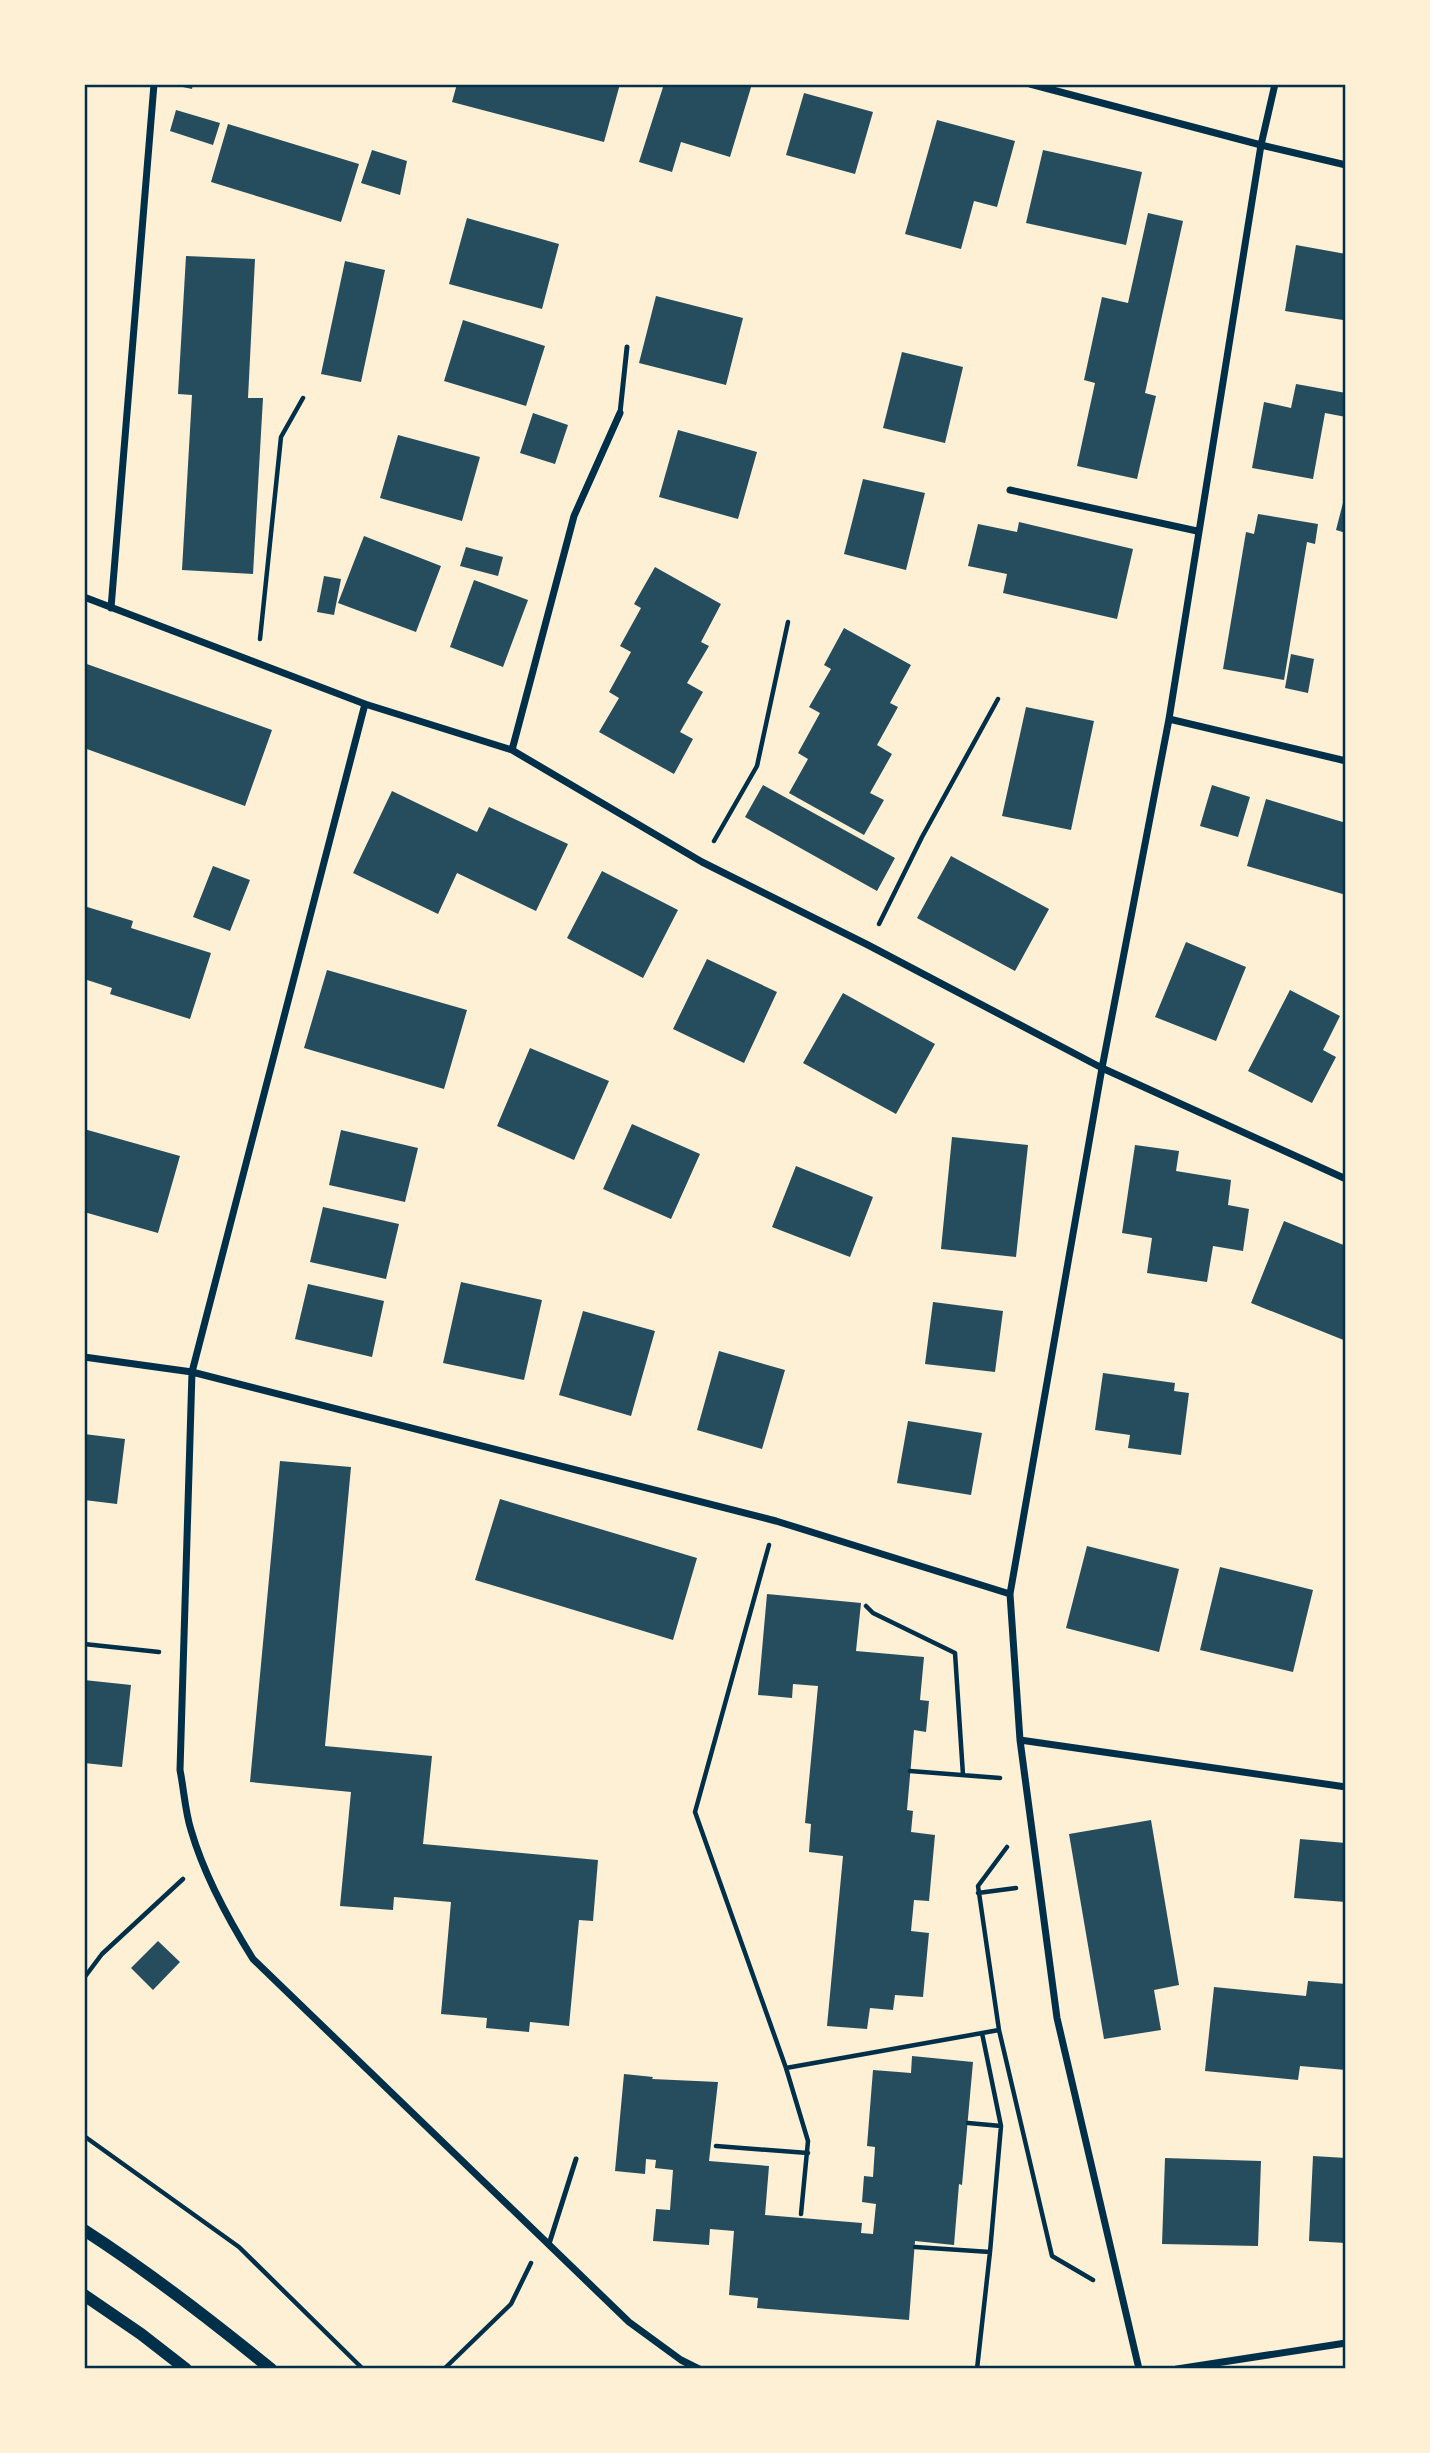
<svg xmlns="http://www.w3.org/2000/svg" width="1430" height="2453" font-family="Quicksand,sans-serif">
  <rect width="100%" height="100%" fill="#fdf0d5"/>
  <path fill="#264d5e" d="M169 84H193L192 89Z
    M457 84H620L604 142 452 102Z
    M664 84H752L730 157 681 142 672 172 639 162Z
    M804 93 873 112 855 174 786 155Z
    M176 110 220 123 213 145 170 131Z
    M937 120 1015 141 997 207 974 201 961 249 905 234Z
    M228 124 359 164 341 222 211 182Z
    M372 150 407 161 400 195 361 183Z
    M1043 150 1142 172 1126 245 1026 223Z
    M1148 213 1183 221 1145 393 1156 396 1137 479 1077 466 1095 383 1084 380 1102 297 1128 303Z
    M467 218 559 244 542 309 449 284Z
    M1296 245 1346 254V301L1343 320 1285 311Z
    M186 256 255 259 248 398H263L253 574 182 570 192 395 178 394Z
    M345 261 385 270 361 382 321 374Z
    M656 296 743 318 726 385 639 363Z
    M463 320 545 346 526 406 444 381Z
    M902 352 963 367 945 443 883 428Z
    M1296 384 1346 393V417L1325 413 1313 479 1252 468 1264 402 1291 408Z
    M533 413 568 425 555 464 520 453Z
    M678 430 757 452 738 519 659 497Z
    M398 435 480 457 462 521 380 498Z
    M863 479 925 493 906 570 844 554Z
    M1345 495H1346V533L1336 530Z
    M1258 514 1318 524 1315 544 1307 542 1284 680 1223 669 1246 532 1254 534Z
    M1019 522 1133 549 1117 619 1003 593 1007 574 968 566 978 524 1017 532Z
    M364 536 441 566 416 632 338 603Z
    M466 547 503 557 498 576 460 566Z
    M655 567 721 604 701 642 709 646 687 683 703 692 680 732 693 739 674 774 599 732 619 698 609 692 631 652 620 646 641 608 634 604Z
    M324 576 341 579 334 615 317 612Z
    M474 580 528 600 503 667 450 647Z
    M844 628 911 665 890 703 898 707 877 745 892 754 870 793 884 800 864 835 789 793 808 759 798 753 820 713 809 707 831 669 824 665Z
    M1291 654 1314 659 1308 693 1285 688Z
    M84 663 272 730 245 806 84 748Z
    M1026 707 1094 721 1071 830 1002 816Z
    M763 785 895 858 877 891 745 817Z
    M1212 785 1250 797 1238 837 1200 826Z
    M392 791 477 832 489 807 568 844 536 911 457 873 438 914 353 873Z
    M1266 799 1346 823V895L1247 866Z
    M951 856 1049 909 1015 971 917 918Z
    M213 866 250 880 230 931 193 917Z
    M602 871 678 910 643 978 567 938Z
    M84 906 133 921 131 928 211 953 190 1019 110 994 112 988 84 979Z
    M1186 942 1246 967 1216 1041 1155 1017Z
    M707 959 777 992 744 1063 673 1029Z
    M327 970 467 1010 444 1089 304 1048Z
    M1290 990 1340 1016 1323 1050 1336 1057 1312 1103 1248 1071Z
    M843 993 935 1044 896 1114 803 1063Z
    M530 1048 609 1081 574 1160 497 1126Z
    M632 1124 700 1154 671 1219 603 1189Z
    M84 1129 180 1156 158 1233 84 1212Z
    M341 1130 418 1148 405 1202 329 1185Z
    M952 1137 1028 1145 1016 1257 941 1249Z
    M1135 1145 1179 1151 1176 1171 1231 1180 1228 1205 1249 1209 1243 1251 1213 1246 1207 1282 1147 1273 1152 1238 1122 1233Z
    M796 1166 873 1197 850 1257 772 1227Z
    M323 1207 399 1224 386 1279 310 1262Z
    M1284 1221 1346 1246V1341L1251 1303Z
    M461 1282 542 1300 524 1380 443 1363Z
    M308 1284 384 1301 372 1357 295 1339Z
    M933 1302 1003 1311 995 1372 925 1364Z
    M583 1311 655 1331 631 1416 559 1395Z
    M719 1351 785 1370 762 1449 697 1430Z
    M1103 1373 1175 1383 1174 1391 1189 1393 1181 1455 1128 1448 1130 1435 1095 1430Z
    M908 1421 982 1433 971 1495 897 1483Z
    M84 1434 125 1439 117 1504 84 1500Z
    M280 1461 351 1467 325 1746 432 1756 423 1844 598 1860 593 1921 579 1920 569 2026 530 2022 529 2032 486 2028 487 2018 441 2014 451 1902 394 1897 393 1910 340 1906 351 1792 250 1782Z
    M500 1499 697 1558 673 1640 475 1580Z
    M1087 1546 1179 1569 1159 1652 1066 1628Z
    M1220 1567 1313 1590 1293 1672 1200 1650Z
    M767 1594 861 1603 856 1651 924 1657 920 1700 929 1701 926 1732 914 1730 907 1810 913 1811 911 1832 935 1835 929 1901 914 1900 911 1931 929 1933 923 1997 895 1995 893 2010 870 2008 867 2029 827 2026 843 1856 809 1852 811 1824 805 1823 818 1686 793 1684 792 1698 758 1695Z
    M84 1680 131 1685 122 1767 84 1763Z
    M1151 1820 1179 1985 1154 1990 1161 2030 1104 2039 1069 1834Z
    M1300 1839 1346 1843V1902L1294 1898Z
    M158 1941 180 1962 153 1990 131 1968Z
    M1308 1981 1346 1984V2070L1300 2066 1298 2080 1205 2071 1214 1987 1306 1996Z
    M912 2056 973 2062 962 2185 959 2184 954 2245 915 2241 909 2320 757 2308 758 2298 729 2295 734 2231 710 2229 709 2245 653 2241 656 2209 670 2210 673 2170 655 2168 656 2160 646 2159 645 2174 615 2171 624 2074 653 2077 652 2079 718 2082 709 2161 769 2166 765 2215 862 2223 861 2233 873 2234 876 2204 862 2202 864 2176 873 2177 875 2147 867 2146 873 2070 911 2073Z
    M1313 2156 1346 2158V2243L1309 2241Z
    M1165 2158 1261 2161 1258 2246 1162 2244Z"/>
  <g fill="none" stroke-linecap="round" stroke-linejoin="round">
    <path stroke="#003049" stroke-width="4.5" d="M260 639 281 437 303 398
      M714 841 757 766 788 622
      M879 924 922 837 998 699
      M769 1545 695 1812 786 2068 808 2141 801 2214
      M866 1606 873 1613 955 1653 963 1775
      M84 1644 159 1652
      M910 1771 1000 1778
      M1007 1847 978 1886 999 2030 1052 2256 1093 2280
      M978 1893 1016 1888
      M84 1978 102 1954 183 1879
      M786 2068 999 2030
      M968 2123 1001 2126
      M84 2136 239 2247 363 2369
      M716 2146 808 2153
      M915 2247 990 2252
      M444 2369 511 2304 531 2263
      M977 2369 990 2252 1001 2126 982 2033"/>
    <path stroke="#003049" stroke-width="5" d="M620 413 627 347
      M549 2244 576 2159"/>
    <path stroke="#003049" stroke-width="7" d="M1030 84 1261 145 1346 165
      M1010 490 1197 531
      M84 597 365 704 512 750 702 862 868 945 1102 1068 1346 1179
      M111 608 154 84
      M365 704 192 1372 180 1770C184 1790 185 1811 191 1830 204 1875 228 1919 253 1959L629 2322 681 2360 699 2369
      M1169 719 1346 761
      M512 750 574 516 620 413
      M84 1357 192 1372 776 1521 1010 1594
      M1020 1740 1346 1787
      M1139 2369 1057 2018 1020 1740 1010 1594 1102 1068 1169 719 1261 145 1275 84
      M1177 2369 1346 2343"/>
    <path stroke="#003049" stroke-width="12" d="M84 2230C149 2272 211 2320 271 2369
      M84 2295 141 2334 186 2369"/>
  </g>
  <rect width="1430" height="2453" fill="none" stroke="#fdf0d5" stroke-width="172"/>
  <rect x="86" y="86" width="1258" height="2281" fill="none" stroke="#003049" stroke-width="2.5"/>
</svg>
